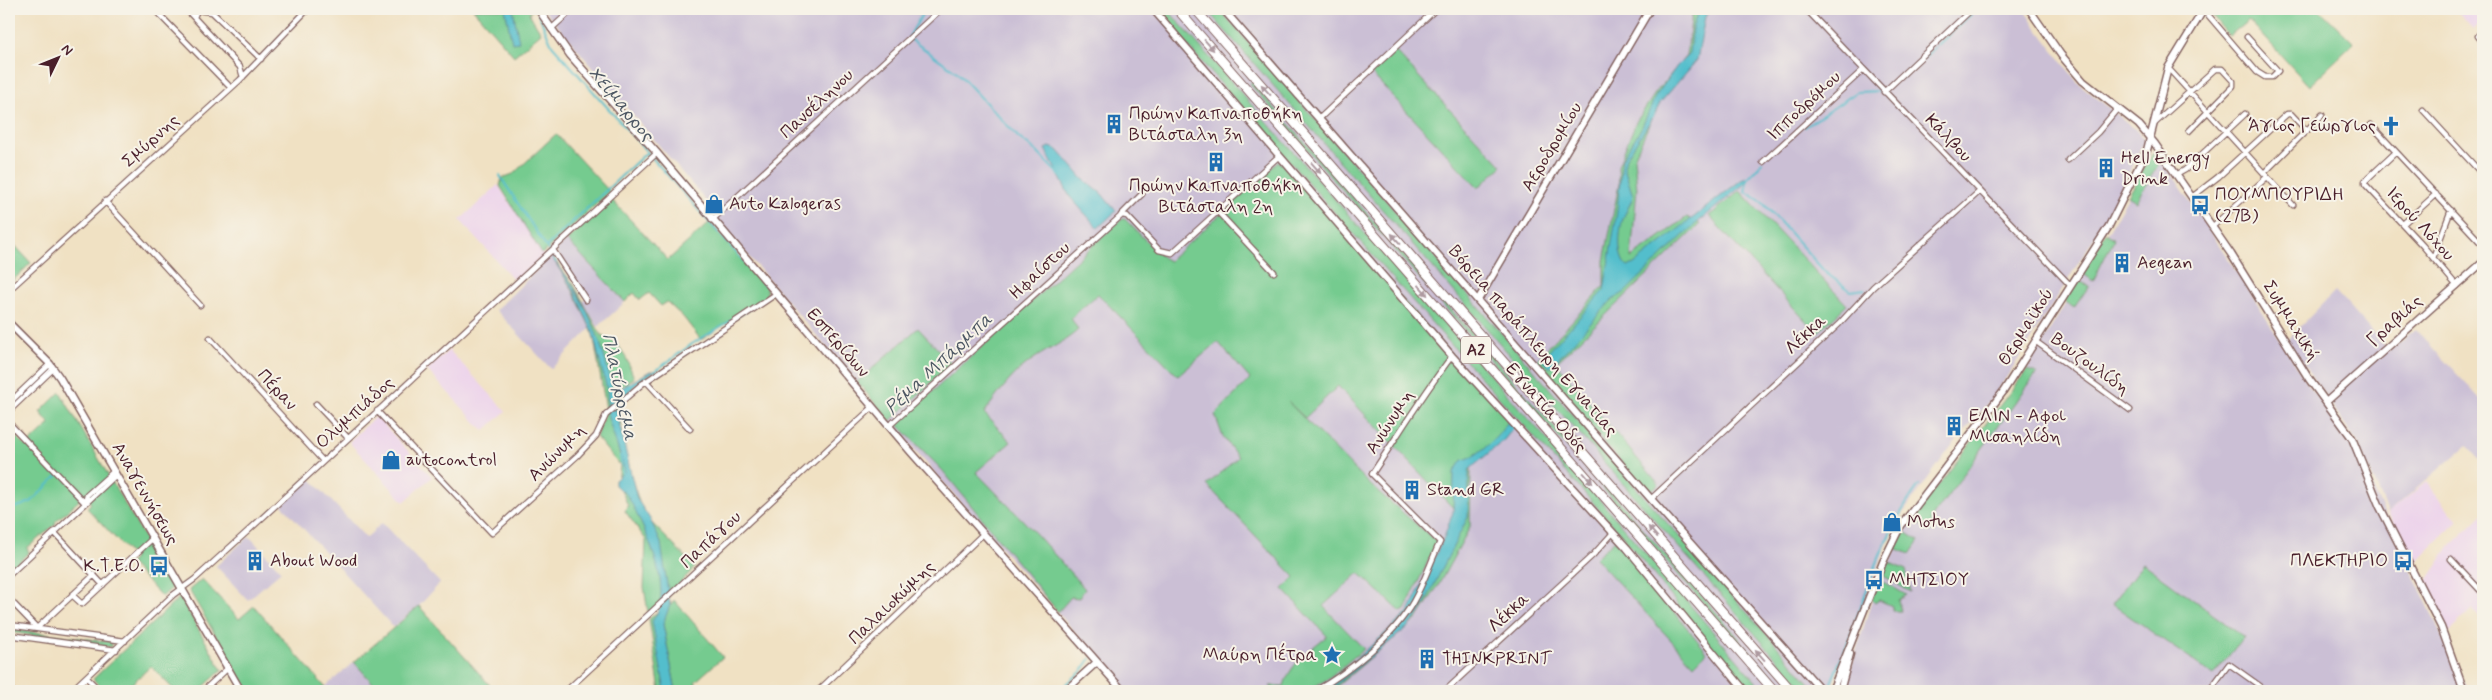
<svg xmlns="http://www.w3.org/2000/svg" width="2492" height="700" font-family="Mynerve,sans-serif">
  <rect width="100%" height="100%" fill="#f7f3e8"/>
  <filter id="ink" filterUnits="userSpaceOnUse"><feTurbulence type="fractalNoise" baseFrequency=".02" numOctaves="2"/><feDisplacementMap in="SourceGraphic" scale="10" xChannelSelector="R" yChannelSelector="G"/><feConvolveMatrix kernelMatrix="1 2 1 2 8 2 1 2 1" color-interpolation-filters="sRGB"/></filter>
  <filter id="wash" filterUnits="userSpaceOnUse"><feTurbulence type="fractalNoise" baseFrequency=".0096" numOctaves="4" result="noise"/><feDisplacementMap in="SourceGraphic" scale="20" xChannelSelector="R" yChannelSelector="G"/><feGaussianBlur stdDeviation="1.12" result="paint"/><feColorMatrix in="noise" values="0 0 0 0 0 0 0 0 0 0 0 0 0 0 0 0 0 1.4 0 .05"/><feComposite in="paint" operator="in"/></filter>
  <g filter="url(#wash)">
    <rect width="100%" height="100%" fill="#f0e1c3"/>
    <path fill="#ecd1eb" d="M2455 9H2483V21L2474 29Z
      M498 185 544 256 515 281 460 220Z
      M449 350 506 411 484 431 427 370Z
      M376 416 432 477 404 502 349 442Z
      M2426 482 2458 521 2414 564 2388 513Z
      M2483 514V621L2473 609 2447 634 2424 585 2451 545Z"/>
    <path fill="#cbbfd5" d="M543 9H2023L2077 82 2135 129 2145 140 2107 217 2023 352 1994 396 1950 448 1895 524 1830 691H1127L906 440 715 217 718 215Z
      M2156 150 2235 269 2306 381 2352 444 2468 691H1844L1870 606 1906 524 2018 384Z
      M567 240 625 302 598 327 583 302 587 298 558 255 557 249Z
      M551 256 572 289 591 328 551 369 496 310Z
      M2335 291 2389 351 2416 330 2483 402V463L2467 445 2388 513 2358 443 2287 340Z
      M310 478 366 538 382 523 440 583 419 606 393 627 282 505Z
      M249 536 281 571 248 600 216 566Z
      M354 662 380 691H326L325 687Z"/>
    <path fill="#75cb8f" stroke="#60755d" d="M473 9H534L529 13 541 33 514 56Z
      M1155 9H1167L1580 477 1764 691H1752L1711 646 1621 534 1440 332Z
      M1206 9H1219L1645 498 1817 691H1805Z
      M1697 9H1709L1703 17 1693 63 1661 98 1634 158 1637 189 1631 258 1687 217 1700 224 1556 363 1659 484 1648 493 1535 362 1604 286V261L1619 184 1618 166 1636 122 1656 92 1686 56 1692 15Z
      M2319 9 2354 43 2309 86 2249 20 2229 36 2207 10Z
      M1395 51 1502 166 1478 188 1371 73Z
      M1252 82 1785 691H1780L1250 84Z
      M556 134 610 192 542 254 500 186 502 178 513 174Z
      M2153 153 2160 162 2136 201 2128 196Z
      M1278 162 1282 163 1509 420 1511 428 1471 464 1470 527 1438 586 1417 619 1331 691H1316L1411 614 1452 533 1454 509 1338 386 1305 418 1288 402 1366 481 1437 542 1405 610 1401 612 1359 573 1323 606 1364 649 1326 680 1306 691H1274L1270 686H1284C1290 664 1309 650 1327 636L1283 589 1295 577 1207 485 1238 457 1223 437 1215 415 1250 379 1218 342 1178 376 1098 294 1071 318 1078 330C1065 342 1050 348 1035 358 1014 371 998 394 984 413L1011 442 976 472 1038 536 1085 589 1079 598 1071 597 1058 612 943 471 897 424 1122 219H1125L1162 257 1169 261Z
      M1740 191 1847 305 1817 333 1709 216Z
      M611 199 668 260 710 222 767 288V296L701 340 684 318 667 302 661 306 649 293 640 300 634 293 625 302 567 240Z
      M2105 233 2114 239 2093 281 2081 272Z
      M9 239 31 263 9 284Z
      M551 256 573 283 601 335C622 342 627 359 634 378L618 388 623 451 643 514 695 567 669 595 648 613 644 587 646 540 625 511 628 506 618 482 620 466 596 437 606 409 593 333 572 289Z
      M2075 279 2089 286 2074 308 2063 300Z
      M918 328 952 364 890 421 857 382Z
      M2027 370 2037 373 1931 519 1933 529 1929 532 1913 518Z
      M60 392 173 587 162 597 130 563 134 558 87 508 91 503 84 496 55 522 56 524 27 548 29 552 9 571V444L16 437 26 446 50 424 40 412Z
      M1903 531 1919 541 1910 554 1894 548Z
      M1615 540 1707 652 1694 665 1595 558Z
      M1888 562 1906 570 1910 592 1882 575Z
      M2143 563 2244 637 2213 675 2112 604Z
      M202 579 239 619 254 606 325 687 323 691H248L189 590Z
      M1877 582 1886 583 1906 595 1898 600 1901 611H1892V606L1879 600 1875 603 1872 600Z
      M180 597 222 670 199 691H175L151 666 124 691H104L93 679Z
      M674 600 723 657 695 682 703 691H676L663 625 673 691H660L649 619 670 601 671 606Z
      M419 606 495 691H380L354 662Z
      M9 629 112 642 111 647 9 632Z"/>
    <path fill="#52becc" stroke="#4e6e7c" d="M505 9H513L519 42 512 43Z
      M1699 9H1710L1705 17 1697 60 1660 103 1655 114 1626 158 1624 167 1633 196C1631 205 1624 213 1622 222 1619 235 1617 259 1628 267L1634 264 1745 177 1748 181 1691 228 1625 292 1611 301 1550 368 1542 359 1604 290 1617 211 1622 159 1642 127 1655 97 1677 66 1689 54 1692 28Z
      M1050 147 1058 150 1083 179 1101 193 1116 211 1098 228 1070 197 1045 149Z
      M551 256C585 297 603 340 613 393L650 371H655L636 385 615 405 637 499 650 519 661 543 670 605 663 624 676 691H665L652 621C673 596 652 545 639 519 635 511 630 498 624 492 621 489 618 489 615 485V480L625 471 608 418 607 390 592 331 574 291Z
      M1509 420 1515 426 1504 440 1469 470 1468 517 1420 613 1407 628 1328 691H1311L1336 677 1408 613 1445 535 1453 512 1454 472 1462 460C1478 458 1501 434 1509 420Z"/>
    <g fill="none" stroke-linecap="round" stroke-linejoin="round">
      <path stroke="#52becc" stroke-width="2" d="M538 13 552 45 647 152 547 246
        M909 37 925 9
        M910 39 957 72 1019 138 1036 151 1061 177
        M1902 78 1977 9
        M1805 127 1857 92 1884 91
        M647 152 765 285
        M500 176 556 262
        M1746 180 1763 162
        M1747 182 1745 191 1762 202 1826 273 1851 291 1865 289
        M654 372 692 344 750 309
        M620 456 623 473
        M9 510 31 502 57 476
        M1058 691 1082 671 1091 658
        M1828 691C1835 671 1845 651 1852 631 1871 578 1886 530 1919 485"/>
    </g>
  </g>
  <g filter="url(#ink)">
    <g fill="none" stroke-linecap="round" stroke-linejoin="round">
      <defs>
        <path id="street" d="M154 9 231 88
          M186 9 240 67 243 77
          M1806 9 2070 285
          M2203 9 2257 72 2265 77H2272L2278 71 2247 37
          M194 17 197 10 212 12 261 59
          M551 29 573 9
          M2483 29 2478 36 2483 42
          M2168 68 2293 205
          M1884 92 1972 9
          M2423 110 2483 175
          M1320 118 1436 9
          M2154 124 2215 69H2222L2233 81V86L2189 131
          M2371 125 2483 245
          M2396 152 2365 181V184L2423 246 2457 286
          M2068 160 2098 132 2118 108
          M1763 162 1863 70
          M2264 173 2322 115
          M2176 175 2185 170 2245 114
          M2192 197 2218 177 2287 114H2291L2307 131
          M105 201 200 305
          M1218 212 1274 272
          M1121 215 1142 194
          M712 220 941 9
          M2403 224 2436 194
          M2212 227 2267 177
          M553 250 586 300
          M2433 258 2451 210
          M9 290 240 80 308 9
          M210 338 323 461
          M2035 341 2130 410
          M646 381 690 429
          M9 403 50 364
          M316 404 348 438
          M9 411 53 369
          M377 411 492 533 577 456 596 436 606 415 642 384 776 294
          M9 423 85 503
          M889 426 1122 215 1127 216 1159 250 1172 253 1279 156
          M1651 499 1839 324 1873 287 1980 191
          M85 503 87 495 114 471
          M54 532 103 585
          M2451 559 2480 590
          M9 575 116 475
          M72 595 82 604 153 538
          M9 599 37 628 94 575
          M9 625 125 641
          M9 635 116 650
          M86 677 100 691
          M9 688 12 691
          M71 691 173 595 195 579 248 531 657 153
          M203 691 228 668
          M566 691 873 407
          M818 691 983 534
          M1315 691C1349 672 1394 636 1413 602 1424 583 1431 561 1440 542L1372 474C1398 435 1423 394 1452 356
          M1445 691 1593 555 1612 534
          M2209 691 2229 664 2267 691"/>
        <path id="secondary" d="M538 9 570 55 657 153 911 452 1123 691
          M1153 9 1452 356 1627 548 1745 691
          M1223 9 1651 499 1822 691
          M2029 9 2061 55 2083 81 2139 125 2155 144 2231 254 2309 379 2352 438 2380 507 2441 627 2464 691
          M1478 300 1650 9
          M9 323 50 364 60 378 241 691
          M2326 402 2483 262
          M1065 691 1097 662
          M1832 691 1883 562 1900 527 2003 392 2109 226 2147 150 2168 68 2204 9
          M1840 691 1850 654"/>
        <path id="highway" d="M1177 9 1774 691
          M1195 9 1792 691"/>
      </defs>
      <use href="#street" stroke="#846360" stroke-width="7"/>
      <use href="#secondary" stroke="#846360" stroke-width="9"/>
      <use href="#highway" stroke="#846360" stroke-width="10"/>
      <use href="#street" stroke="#fff" stroke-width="4.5"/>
      <use href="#secondary" stroke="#fff" stroke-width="6"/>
      <use href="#highway" stroke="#fff" stroke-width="8"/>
    </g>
    <defs><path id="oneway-solid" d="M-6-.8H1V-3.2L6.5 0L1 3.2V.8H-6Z" transform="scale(1.25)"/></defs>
    <g fill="#ae9aa0">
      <use href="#oneway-solid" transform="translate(1209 45) rotate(49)"/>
      <use href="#oneway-solid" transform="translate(1266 90) rotate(-131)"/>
      <use href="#oneway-solid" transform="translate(1316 168) rotate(49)"/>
      <use href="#oneway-solid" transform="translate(1396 239) rotate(-131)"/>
      <use href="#oneway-solid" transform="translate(1423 290) rotate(49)"/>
      <use href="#oneway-solid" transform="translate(1588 478) rotate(49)"/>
      <use href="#oneway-solid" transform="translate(1653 532) rotate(-131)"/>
      <use href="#oneway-solid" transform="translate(1760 655) rotate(-131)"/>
    </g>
  </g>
  <defs>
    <symbol id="building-bare" viewBox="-9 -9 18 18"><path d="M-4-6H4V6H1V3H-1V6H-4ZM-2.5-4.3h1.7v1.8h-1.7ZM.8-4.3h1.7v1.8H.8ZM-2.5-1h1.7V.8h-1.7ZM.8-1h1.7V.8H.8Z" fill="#1f6fb2" stroke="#f7f3e8" stroke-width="2.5" paint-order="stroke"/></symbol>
    <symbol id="church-bare" viewBox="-9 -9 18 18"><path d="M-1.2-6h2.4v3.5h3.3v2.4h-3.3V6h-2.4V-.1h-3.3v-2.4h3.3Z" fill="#1f6fb2" stroke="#f7f3e8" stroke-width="2.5" paint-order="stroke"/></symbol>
    <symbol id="shop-bare" viewBox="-9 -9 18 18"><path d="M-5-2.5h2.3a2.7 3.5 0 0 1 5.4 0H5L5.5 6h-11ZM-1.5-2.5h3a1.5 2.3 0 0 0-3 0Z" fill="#1f6fb2" stroke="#f7f3e8" stroke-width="2.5" paint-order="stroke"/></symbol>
    <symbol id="bus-bare" viewBox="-9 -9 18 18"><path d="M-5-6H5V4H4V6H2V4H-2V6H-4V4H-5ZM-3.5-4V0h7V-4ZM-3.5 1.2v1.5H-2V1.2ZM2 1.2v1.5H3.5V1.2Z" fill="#1f6fb2" stroke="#f7f3e8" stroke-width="2.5" paint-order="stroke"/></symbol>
    <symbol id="sight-bare" viewBox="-9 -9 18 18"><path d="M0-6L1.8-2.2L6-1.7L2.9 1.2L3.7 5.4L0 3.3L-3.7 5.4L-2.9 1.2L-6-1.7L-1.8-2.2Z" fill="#1f6fb2" stroke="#f7f3e8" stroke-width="2.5" paint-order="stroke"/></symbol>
  </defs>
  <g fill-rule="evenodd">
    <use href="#building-bare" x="1100" y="110" width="28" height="28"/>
    <use href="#church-bare" x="2377" y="112" width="28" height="28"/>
    <use href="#building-bare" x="1202" y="148" width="28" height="28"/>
    <use href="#building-bare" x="2092" y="154" width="28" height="28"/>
    <use href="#shop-bare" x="700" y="190" width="28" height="28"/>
    <use href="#bus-bare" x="2186" y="191" width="28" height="28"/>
    <use href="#building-bare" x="2108" y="249" width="28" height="28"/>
    <use href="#building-bare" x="1940" y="412" width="28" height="28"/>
    <use href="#shop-bare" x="377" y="446" width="28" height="28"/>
    <use href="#building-bare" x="1398" y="476" width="28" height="28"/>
    <use href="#shop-bare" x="1878" y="508" width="28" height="28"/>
    <use href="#building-bare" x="241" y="547" width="28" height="28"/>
    <use href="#bus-bare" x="2389" y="547" width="28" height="28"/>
    <use href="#bus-bare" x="145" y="552" width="28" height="28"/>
    <use href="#bus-bare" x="1860" y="566" width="28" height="28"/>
    <use href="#sight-bare" x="1318" y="641" width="28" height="28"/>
    <use href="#building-bare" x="1413" y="645" width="28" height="28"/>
  </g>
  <g text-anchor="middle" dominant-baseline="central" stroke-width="4" stroke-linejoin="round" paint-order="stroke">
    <rect fill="#f7f3e8" stroke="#7e5f64" stroke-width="1" x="1461" y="336.5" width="30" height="27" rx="4"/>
    <g font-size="16" font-weight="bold" fill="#4a1f2b">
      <text x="1476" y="350">Α2</text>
    </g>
    <g font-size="18" fill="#4a1f2b" stroke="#f7f3e8">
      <text transform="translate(817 104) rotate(-43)">Πανσέληνου</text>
      <text transform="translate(1804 106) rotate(-43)">Ιπποδρόμου</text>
      <text transform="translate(1948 138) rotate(46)">Κάλβου</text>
      <text transform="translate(151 141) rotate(-42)">Σμύρνης</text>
      <text transform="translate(1552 147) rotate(-59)">Αεροδρομίου</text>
      <text transform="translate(2420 224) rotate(48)">Ιερού Λόχου</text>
      <text transform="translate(1040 271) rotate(-43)">Ηφαίστου</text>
      <text transform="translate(2291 321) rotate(58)">Συμμαχική</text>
      <text transform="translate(2395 321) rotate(-42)">Γραβιάς</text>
      <text transform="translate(2026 327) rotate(-58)">Θερμαϊκού</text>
      <text transform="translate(1806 335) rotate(-43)">Λέκκα</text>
      <text transform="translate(1533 341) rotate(49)">Βόρεια παράπλευρη Εγνατίας</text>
      <text transform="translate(838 343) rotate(49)">Εσπερίδων</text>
      <text transform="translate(2090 364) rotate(36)">Βουζουλίδη</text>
      <text transform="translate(277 390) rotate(47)">Πέραν</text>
      <text transform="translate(1546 408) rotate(49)">Εγνατία Οδός</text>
      <text transform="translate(355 413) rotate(-42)">Ολυμπιάδος</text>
      <text transform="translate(1390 422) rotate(-57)">Ανώνυμη</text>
      <text transform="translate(557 453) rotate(-45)">Ανώνυμη</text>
      <text transform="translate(145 494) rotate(60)">Αναγεννήσεως</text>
      <text transform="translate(711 540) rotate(-43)">Παπάγου</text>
      <text transform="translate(892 603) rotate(-44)">Παλαιοκώμης</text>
      <text transform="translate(1509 613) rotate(-43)">Λέκκα</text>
    </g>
    <g font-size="18" fill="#4a1f2b" stroke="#f7f3e8" text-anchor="start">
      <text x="1129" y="114">Πρώην Καπναποθήκη<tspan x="1129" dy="21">Βιτάσταλη 3η</tspan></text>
      <text x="2376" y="126" text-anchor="end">Άγιος Γεώργιος</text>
      <text x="2121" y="158">Hell Energy<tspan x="2121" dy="21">Drink</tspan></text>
      <text x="1216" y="186" text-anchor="middle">Πρώην Καπναποθήκη<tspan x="1216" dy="21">Βιτάσταλη 2η</tspan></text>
      <text x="2215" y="195">ΠΟΥΜΠΟΥΡΙΔΗ<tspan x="2215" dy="21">(27Β)</tspan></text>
      <text x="729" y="204">Auto Kalogeras</text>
      <text x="2137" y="263">Aegean</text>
      <text x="1969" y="416">ΕΛΙΝ - Αφοι<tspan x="1969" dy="21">Μισαηλίδη</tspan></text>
      <text x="406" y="460">autocontrol</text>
      <text x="1427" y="490">Stand GR</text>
      <text x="1907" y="522">Motus</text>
      <text x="270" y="561">About Wood</text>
      <text x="2388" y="561" text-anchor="end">ΠΛΕΚΤΗΡΙΟ</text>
      <text x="144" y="566" text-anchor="end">K.T.E.O.</text>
      <text x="1889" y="580">ΜΗΤΣΙΟΥ</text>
      <text x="1317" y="655" text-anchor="end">Μαύρη Πέτρα</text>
      <text x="1442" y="659">THINKPRINT</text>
    </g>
    <g font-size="19" font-style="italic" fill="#4d5763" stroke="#f7f3e8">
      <text transform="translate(621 104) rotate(50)">Χείμαρρος</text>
      <text transform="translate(939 364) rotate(-43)">Ρέμα Μπάρμπα</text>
      <text transform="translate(619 387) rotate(78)">Πλατύρρεμα</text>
    </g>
  </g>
  <rect width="2492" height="700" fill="none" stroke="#f7f3e8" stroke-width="30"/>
  <g transform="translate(58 58) rotate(47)" stroke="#f7f3e8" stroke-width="4" paint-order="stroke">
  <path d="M0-4L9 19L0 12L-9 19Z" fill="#4a1f2b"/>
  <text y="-8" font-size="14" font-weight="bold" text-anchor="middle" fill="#4a1f2b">N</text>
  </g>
</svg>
